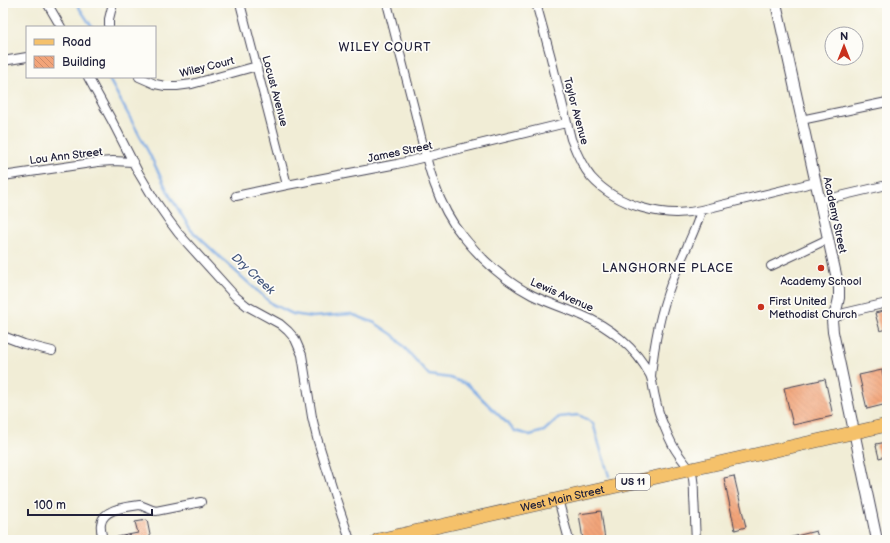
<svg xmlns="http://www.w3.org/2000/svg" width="890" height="543" font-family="'Balsamiq Sans',sans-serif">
  <defs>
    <pattern id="building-back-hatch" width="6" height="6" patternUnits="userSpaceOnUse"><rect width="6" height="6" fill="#f2a479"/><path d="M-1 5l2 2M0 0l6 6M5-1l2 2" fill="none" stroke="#cf8d6a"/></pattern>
  </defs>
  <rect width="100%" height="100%" fill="#fdfcf7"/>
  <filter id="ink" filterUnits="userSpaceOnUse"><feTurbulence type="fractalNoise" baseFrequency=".025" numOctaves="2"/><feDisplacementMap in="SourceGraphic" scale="8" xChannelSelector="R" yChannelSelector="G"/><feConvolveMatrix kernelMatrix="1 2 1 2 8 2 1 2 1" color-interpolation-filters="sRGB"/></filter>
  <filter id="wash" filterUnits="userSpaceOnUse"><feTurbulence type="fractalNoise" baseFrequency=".012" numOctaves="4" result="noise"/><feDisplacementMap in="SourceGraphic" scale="16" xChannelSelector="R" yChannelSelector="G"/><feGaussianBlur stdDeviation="0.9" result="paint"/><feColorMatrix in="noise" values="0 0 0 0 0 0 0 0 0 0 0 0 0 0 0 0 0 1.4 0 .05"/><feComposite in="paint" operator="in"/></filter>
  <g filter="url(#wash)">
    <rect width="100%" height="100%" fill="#f1edd6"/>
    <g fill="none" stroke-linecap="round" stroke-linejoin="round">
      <path stroke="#78a7e2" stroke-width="2.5" d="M76 3 92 27
        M108 77 149 153 170 196 191 230 223 260 272 304 293 314 312 317 351 314 375 323 393 335 429 375 450 378 467 384 515 431 530 435 544 431 559 417 579 415 593 423 599 444 609 476"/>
    </g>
    <g id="blocks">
      <path fill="url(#building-back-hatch)" d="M887 310V329L880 331 875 313Z
        M882 370 887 394V404L867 409 859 375Z
        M825 379 833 416 793 425 784 388Z
        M887 442V456L879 458 876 446H877L876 444Z
        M734 476 746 527 735 530 724 478Z
        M601 511 605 540H583L579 514Z
        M147 520 151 540H118L117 537 138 533 135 522Z
        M816 531 819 540H788V538Z"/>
    </g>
  </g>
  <g filter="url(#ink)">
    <use href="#blocks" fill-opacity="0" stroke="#414052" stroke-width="1"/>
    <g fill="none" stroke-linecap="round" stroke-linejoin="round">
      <defs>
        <path id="minor" d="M47 3 61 27
          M240 3 287 185
          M387 3C396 39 406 76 415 112 425 153 434 202 462 235 481 259 505 281 532 295 548 303 565 308 581 315 609 326 636 348 650 375 653 381 653 390 655 397 657 407 660 417 664 426 668 436 672 446 679 455 683 461 689 467 692 474 694 481 694 489 694 497 695 511 695 526 696 540
          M536 3 550 54 571 139C576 152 582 166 591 177 617 206 664 219 701 210L816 182
          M109 27V19L113 3
          M3 61 27 57
          M88 77 111 119 138 172 154 199 170 222 179 234 235 296 247 306 280 324 288 331 295 339 302 355 312 417 317 438 335 496 350 540
          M139 77 155 84 165 86H177L192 84 257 66
          M801 120 887 102
          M3 176 98 162 113 161 133 162
          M236 196 287 185 397 164 566 123
          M819 201 887 185
          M771 266 828 239
          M832 320 844 313 887 303
          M3 336 24 344 52 351
          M651 376C654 345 660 313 671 284 676 272 681 259 687 247 692 234 698 224 701 210
          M558 499 569 540
          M103 540C102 535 100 529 101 524 103 508 128 507 140 505 146 507 150 510 156 511L201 502"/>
        <path id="tertiary" d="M776 3 839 288V298L837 307 832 320 833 332 877 540"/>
        <g id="primary">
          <path id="s1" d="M378 540 887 425"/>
        </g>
      </defs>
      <use href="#minor" stroke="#414052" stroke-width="10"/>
      <use href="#tertiary" stroke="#414052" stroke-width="12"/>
      <use href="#primary" stroke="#414052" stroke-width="14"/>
      <use href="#minor" stroke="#fff" stroke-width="8"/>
      <use href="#tertiary" stroke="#fff" stroke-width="10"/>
      <use href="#primary" stroke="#f5c16b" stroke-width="13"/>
    </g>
  </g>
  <g fill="#c8321e" stroke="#fdfcf7" stroke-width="1.5">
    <circle cx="821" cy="268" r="4"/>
    <circle cx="761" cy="307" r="4"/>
  </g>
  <g text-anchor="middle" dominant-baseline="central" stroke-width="3.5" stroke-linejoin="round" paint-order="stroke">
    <rect fill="#fdfcf7" stroke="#646373" stroke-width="1" x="616" y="474" width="34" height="16" rx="3"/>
    <g font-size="10" font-weight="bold" fill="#22223b">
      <text x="633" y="482">US 11</text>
    </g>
    <g font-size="11" fill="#22223b" stroke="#fdfcf7">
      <text transform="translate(207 67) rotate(-14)">Wiley Court</text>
      <text transform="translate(275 91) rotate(75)">Locust Avenue</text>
      <text transform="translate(576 111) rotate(75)">Taylor Avenue</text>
      <text transform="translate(400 152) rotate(-12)">James Street</text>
      <text transform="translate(66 156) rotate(-7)">Lou Ann Street</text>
      <text transform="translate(835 215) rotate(78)">Academy Street</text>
      <text transform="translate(562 295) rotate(24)">Lewis Avenue</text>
      <text stroke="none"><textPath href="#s1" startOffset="189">West Main Street</textPath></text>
    </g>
    <g font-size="11" fill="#22223b" stroke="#fdfcf7">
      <text x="821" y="281">Academy School</text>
      <text x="769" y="301" text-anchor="start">First United<tspan x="769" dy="13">Methodist Church</tspan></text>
    </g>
    <g font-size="12" letter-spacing="1" fill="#22223b" stroke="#fdfcf7">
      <text x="385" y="47">WILEY COURT</text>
      <text x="668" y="268">LANGHORNE PLACE</text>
    </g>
    <g font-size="12" font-style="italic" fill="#44577e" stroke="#fdfcf7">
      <text transform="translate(253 274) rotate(43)">Dry Creek</text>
    </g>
  </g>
  <rect width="890" height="543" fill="none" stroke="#fdfcf7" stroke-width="16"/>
  <rect x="26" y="26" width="130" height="52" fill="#fdfcf7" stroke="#a5a5ac"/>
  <rect x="34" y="39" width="20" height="6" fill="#f5c16b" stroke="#a5a5ac"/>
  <text x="62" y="46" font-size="12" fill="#22223b">Road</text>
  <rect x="34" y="56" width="20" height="12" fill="url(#building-back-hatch)" stroke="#a5a5ac"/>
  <text x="62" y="66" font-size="12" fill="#22223b">Building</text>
  <g transform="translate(844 46)"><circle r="19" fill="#fdfcf7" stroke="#a5a5ac"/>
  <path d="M0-3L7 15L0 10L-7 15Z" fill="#c8321e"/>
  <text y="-6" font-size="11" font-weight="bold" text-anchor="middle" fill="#22223b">N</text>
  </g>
  <path d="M28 509v6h124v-6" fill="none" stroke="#22223b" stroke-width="2"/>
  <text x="34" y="509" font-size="12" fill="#22223b" stroke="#fdfcf7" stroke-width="3" paint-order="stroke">100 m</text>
</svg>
